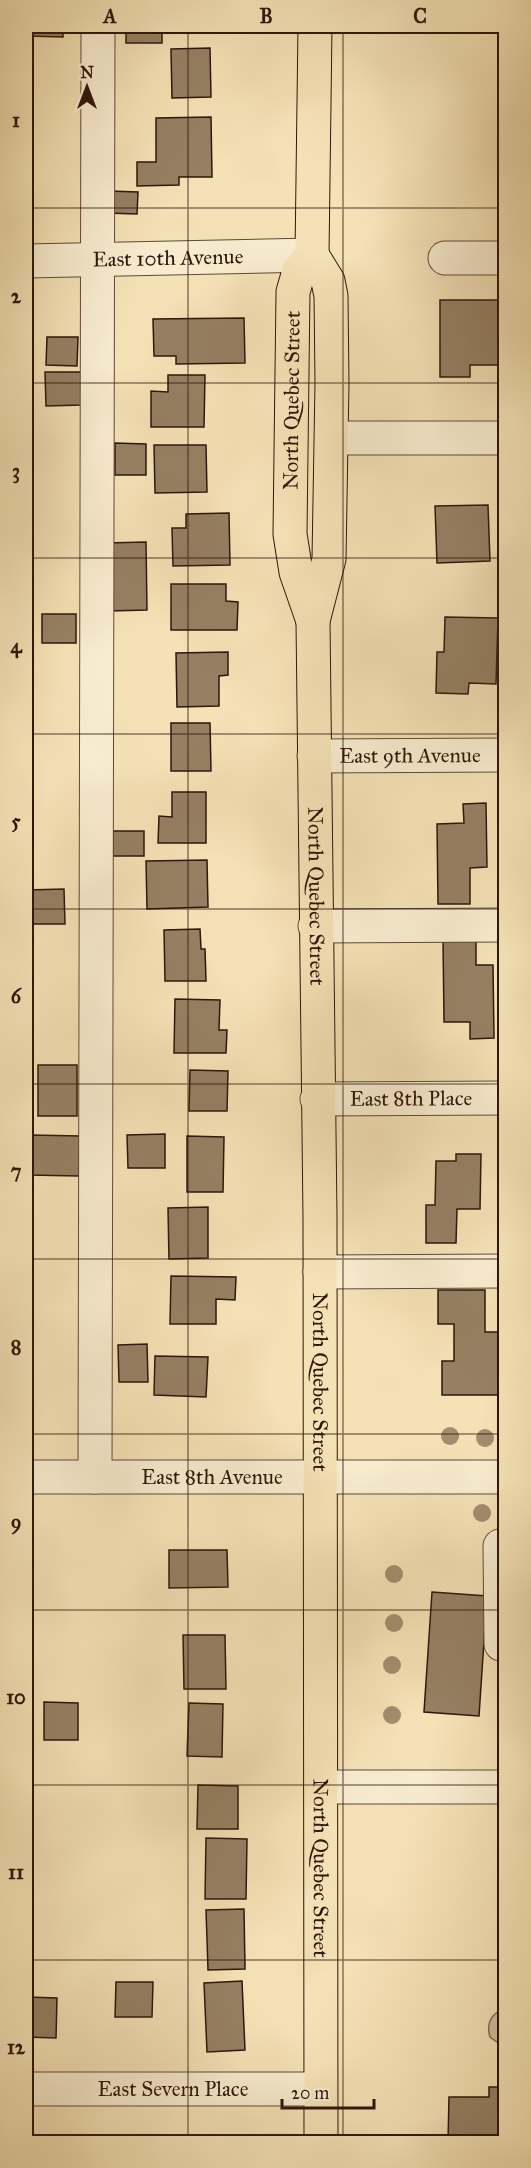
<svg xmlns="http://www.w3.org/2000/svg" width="531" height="2168" font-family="'IM FELL Great Primer',serif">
  <rect width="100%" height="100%" fill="#f4e1b5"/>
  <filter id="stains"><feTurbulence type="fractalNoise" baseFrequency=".00333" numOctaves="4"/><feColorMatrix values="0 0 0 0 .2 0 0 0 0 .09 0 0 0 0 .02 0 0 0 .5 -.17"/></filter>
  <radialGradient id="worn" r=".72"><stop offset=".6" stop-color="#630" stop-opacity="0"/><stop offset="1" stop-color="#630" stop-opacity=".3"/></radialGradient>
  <path fill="#d2be98" stroke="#806a52" stroke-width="1.5" d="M505 2009 506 2047H504L490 2037C486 2023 491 2013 505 2009Z"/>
  <path fill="#958063" stroke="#2e160b" stroke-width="1.5" d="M26 26H63V37L26 36Z
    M126 26H162V43H126Z
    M178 26H213V31H178Z
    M210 48 211 97 172 98 171 49Z
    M211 117 212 177H179V185L137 186V162H156V118Z
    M108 191 138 192 137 214 107 213Z
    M440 300H499L498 365H470V377H440Z
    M26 309H31V342H26Z
    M244 318 245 363 176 364V356H154L153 319Z
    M47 337H78L77 366 46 365Z
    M45 372H81L82 405 46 406Z
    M168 375H205L204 427H151V391L168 392Z
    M115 443 146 444V475H115Z
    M154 445H206L207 492 155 493Z
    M488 505 490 561 437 563 435 506Z
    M502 509H506V565H501Z
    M229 513 230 565 173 566 172 528H186V514Z
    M146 542 147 610 108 611 106 543Z
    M171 584H226V601L238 602 237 630H171Z
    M42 614H76V643H42Z
    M445 617 498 618 496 684 469 683 468 694 436 693 437 652H444Z
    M228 652V675L219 676V706L177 707 176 653Z
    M171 723H210L211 771H171Z
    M172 792H206V843H158L159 816 172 817Z
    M486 803 487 867 470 868V904H438L437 824 464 823 463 804Z
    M113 831H144V856H113Z
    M207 860 208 907 147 909 146 861Z
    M64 889 65 924H26V890Z
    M200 929 201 949H205L206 981H165L164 930Z
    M443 939H476V965H493L494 1038 470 1039V1022H444Z
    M175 999 220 1000 219 1030H227L226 1053H174Z
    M38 1065H77V1116H38Z
    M190 1070 228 1071 227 1111H189Z
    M165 1134V1168H128L127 1135Z
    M30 1135 80 1136 79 1176 28 1175Z
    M187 1136 224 1137 223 1192H187Z
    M456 1154H481L480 1209H457L456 1243H426V1205H435L436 1161H456Z
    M506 1157V1217H501L499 1158Z
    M208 1207V1258L169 1259 168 1208Z
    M171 1276 236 1277 235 1300 216 1299V1324H170Z
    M438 1290H485V1332H503L504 1395H442V1361H454V1324H438Z
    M147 1344 148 1382H119L118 1345Z
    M155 1356 208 1357 206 1397 154 1395Z
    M169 1550H227L228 1587 169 1588Z
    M432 1592 487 1596 479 1716 424 1712Z
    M183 1635H225L226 1689H184Z
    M44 1702 78 1703V1740H44Z
    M189 1703 223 1704 222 1757 187 1756Z
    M198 1785 238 1786V1829H197Z
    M206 1838 247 1839 246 1899H205Z
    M244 1909 245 1969 208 1970 206 1910Z
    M242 1981 245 2050 207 2052 204 1983Z
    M116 1982H153L152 2017H115Z
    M26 1997 57 1998 56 2038 26 2037Z
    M489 2087H506V2142H448L449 2097H489Z
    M70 2138V2142H37V2139Z"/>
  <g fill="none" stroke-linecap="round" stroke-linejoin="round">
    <defs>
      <g id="minor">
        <path d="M445 258H506"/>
        <path id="s1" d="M26 261 312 255"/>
        <path d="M332 438H506"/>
        <path id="s2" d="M314 756 506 755"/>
        <path d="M315 926 506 925"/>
        <path id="s3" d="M317 1099 506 1098"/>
        <path d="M320 1272 506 1271"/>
        <path id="s4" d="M26 1477H506"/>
        <path d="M95 1477 98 26"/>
        <path d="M500 1546 501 1644H506"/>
        <path d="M321 1787H506"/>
        <path id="s5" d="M26 2089H320"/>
      </g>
      <g id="major">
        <path id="s6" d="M312 255 328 281 331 296 332 383 329 559 313 621 320 1217 321 2142"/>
        <path id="s7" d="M313 621 296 572 290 534 293 292 299 271 312 255 315 26"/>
      </g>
    </defs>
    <use href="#minor" stroke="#604936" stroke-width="35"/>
    <use href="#major" stroke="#2e160b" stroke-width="35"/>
    <use href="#minor" stroke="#f8eccf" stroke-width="33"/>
    <use href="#major" stroke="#f4e1b5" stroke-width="33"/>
  </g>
  <g fill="#a28d6f">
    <circle cx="450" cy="1436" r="9"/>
    <circle cx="485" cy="1438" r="9"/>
    <circle cx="482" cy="1513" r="9"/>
    <circle cx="394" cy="1574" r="9"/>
    <circle cx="394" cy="1623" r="9"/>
    <circle cx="392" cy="1665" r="9"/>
    <circle cx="392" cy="1715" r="9"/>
  </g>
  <path fill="none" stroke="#2e160b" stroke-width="1.5" stroke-opacity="0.55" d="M188 26V2142M343 26V2142M26 208H506M26 383H506M26 558H506M26 734H506M26 909H506M26 1084H506M26 1259H506M26 1434H506M26 1610H506M26 1785H506M26 1960H506"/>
  <g text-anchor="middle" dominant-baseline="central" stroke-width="6" stroke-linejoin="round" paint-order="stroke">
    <g font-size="21" fill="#2e160b" stroke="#f8eccf">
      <text stroke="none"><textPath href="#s1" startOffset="142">East 10th Avenue</textPath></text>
      <text stroke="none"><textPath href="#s7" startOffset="224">North Quebec Street</textPath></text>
      <text stroke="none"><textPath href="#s2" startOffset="96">East 9th Avenue</textPath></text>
      <text stroke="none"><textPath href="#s6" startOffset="648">North Quebec Street</textPath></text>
      <text stroke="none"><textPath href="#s3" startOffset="94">East 8th Place</textPath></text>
      <text stroke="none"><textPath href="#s6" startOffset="1134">North Quebec Street</textPath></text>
      <text stroke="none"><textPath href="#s4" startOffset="186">East 8th Avenue</textPath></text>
      <text stroke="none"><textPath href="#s6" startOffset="1620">North Quebec Street</textPath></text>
      <text stroke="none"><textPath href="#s5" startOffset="147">East Severn Place</textPath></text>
    </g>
  </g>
  <rect width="531" height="2168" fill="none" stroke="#f4e1b5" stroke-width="66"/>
  <g transform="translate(87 87)" stroke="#f8eccf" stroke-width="4.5" paint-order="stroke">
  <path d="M0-4.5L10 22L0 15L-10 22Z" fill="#2e160b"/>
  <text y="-9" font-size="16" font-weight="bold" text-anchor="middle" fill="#2e160b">N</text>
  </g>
  <path d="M282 2099v9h92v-9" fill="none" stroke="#2e160b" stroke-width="3"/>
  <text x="291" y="2099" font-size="18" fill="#2e160b" stroke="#f8eccf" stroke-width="4.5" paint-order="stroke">20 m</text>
  <rect x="33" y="33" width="465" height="2102" fill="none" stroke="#2e160b" stroke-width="2"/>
  <g font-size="20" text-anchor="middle" font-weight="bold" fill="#2e160b">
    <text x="110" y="23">A</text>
    <text x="266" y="23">B</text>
    <text x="420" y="23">C</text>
    <text x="16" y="127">1</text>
    <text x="16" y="303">2</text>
    <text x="16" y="478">3</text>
    <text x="16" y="653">4</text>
    <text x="16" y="828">5</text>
    <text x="16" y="1003">6</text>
    <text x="16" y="1178">7</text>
    <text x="16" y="1354">8</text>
    <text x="16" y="1529">9</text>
    <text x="16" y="1704">10</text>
    <text x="16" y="1879">11</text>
    <text x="16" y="2054">12</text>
  </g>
  <rect width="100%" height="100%" filter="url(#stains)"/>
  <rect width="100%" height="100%" fill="url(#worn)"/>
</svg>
